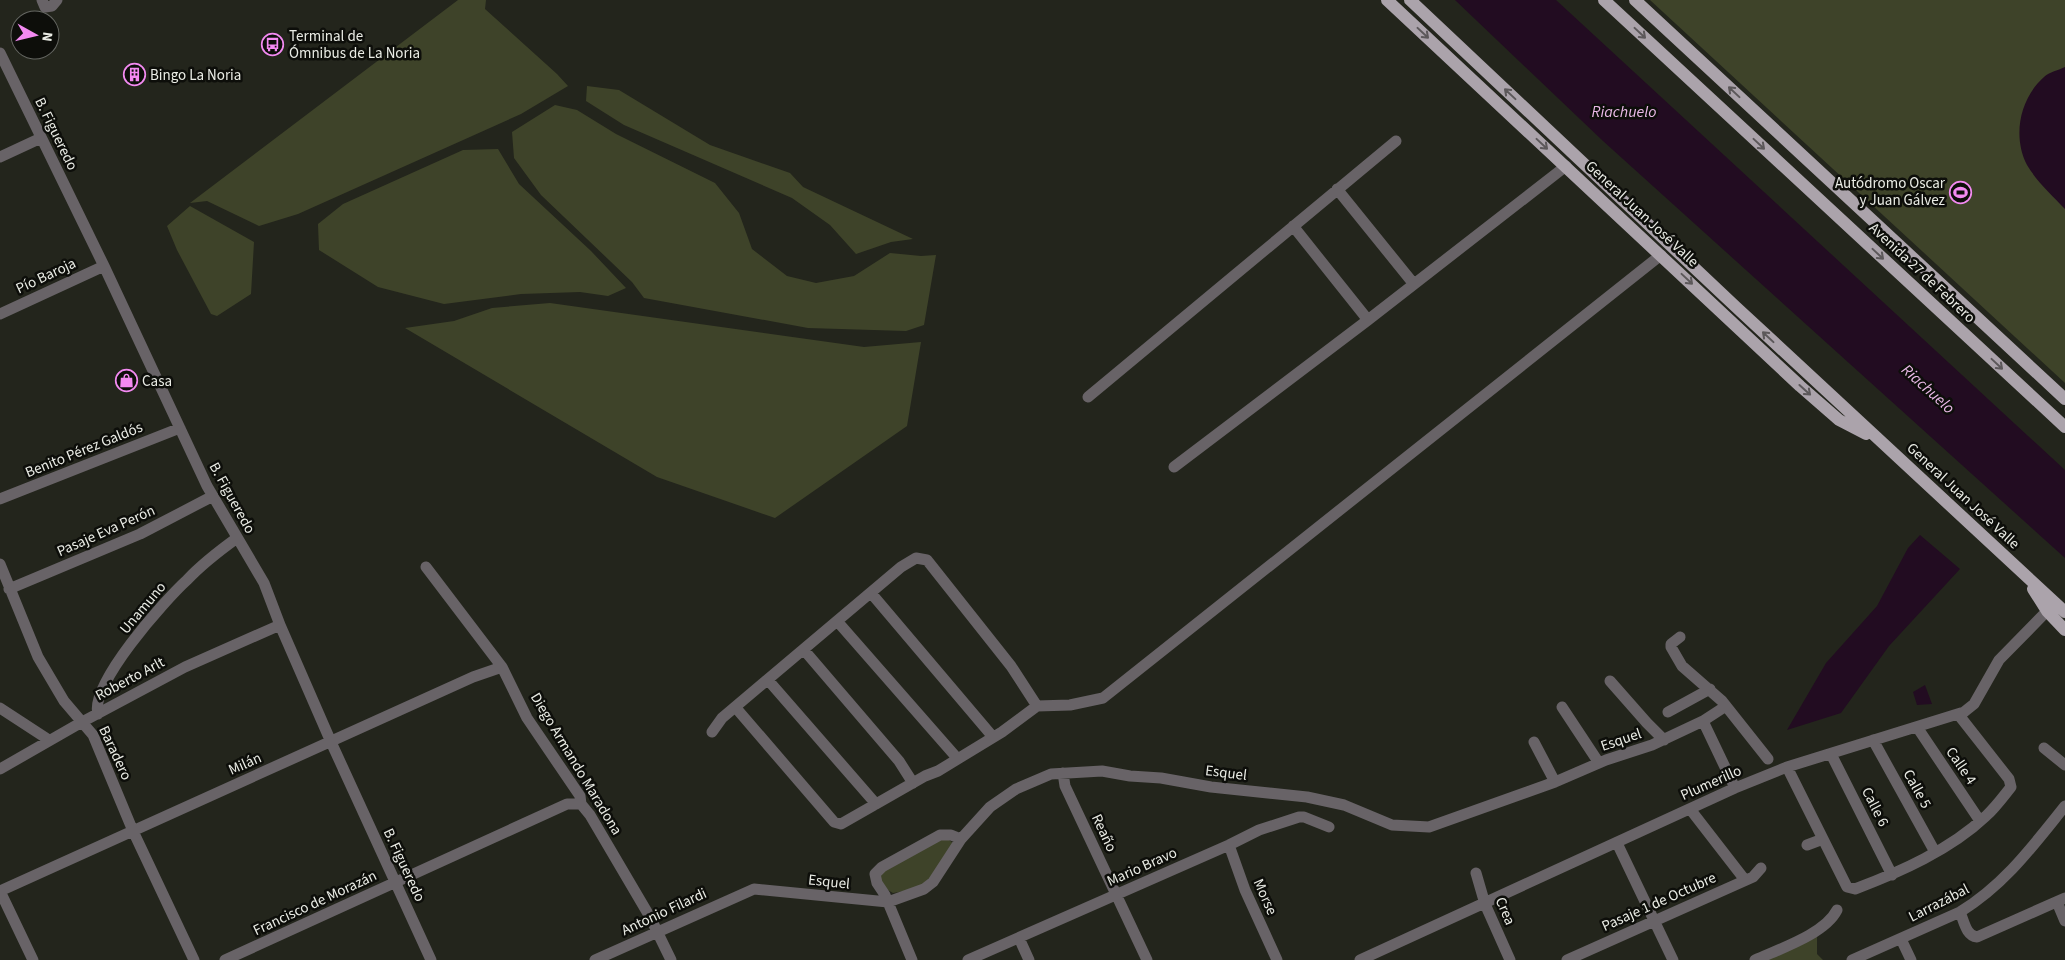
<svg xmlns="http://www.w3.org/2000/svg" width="2065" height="960" font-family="'Source Sans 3',sans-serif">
  <rect width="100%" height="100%" fill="#23251c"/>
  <path fill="#3e4329" d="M458 0H486L485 9 557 74 568 86 521 114 298 214 259 226 207 201 190 203Z
    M1650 0H2065V383Z
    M587 86 619 90 710 145 790 173 803 187 913 239 891 242 856 254 830 225 792 198 624 125 586 101Z
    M555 105 577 110 616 134 715 183 739 213 752 249 787 276 816 283 854 276 890 253 921 256 936 255 924 325 906 331 808 328 644 298 632 282 541 195 514 158 512 132Z
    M498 149 519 184 591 251 626 288 608 296 580 292 521 294 444 304 378 287 319 250 318 224 343 204 463 150Z
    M190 206 254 242 251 294 217 316 211 314 177 250 167 226Z
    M550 303 864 347 921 342 907 426 775 518 657 477 405 328 454 321 492 308Z
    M935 840H949L953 843 935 874 916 889 893 893 886 889 880 879 882 872Z
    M1817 935V954L1823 960H1764Z"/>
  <path fill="#220c21" d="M1455 0H1556L2065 470V558L1603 141Z
    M2065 67V209C2052 195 2037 182 2027 165 2012 136 2020 98 2044 77 2049 72 2059 70 2065 67Z
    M1920 535 1960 569 1889 646 1841 713 1787 730 1826 663 1877 606 1908 548Z
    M1925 685 1932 704 1917 705 1913 692Z"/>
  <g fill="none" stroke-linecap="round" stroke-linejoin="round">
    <path stroke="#686367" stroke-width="11" d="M42 0 45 7 52 6 57 0
      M0 53 104 266 207 486 264 583 280 625 331 742 431 960
      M0 157 41 138
      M1337 189 1413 283
      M1293 226 1368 320
      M0 314 104 266
      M1088 397 1396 141
      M1174 467 1368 320 1566 166
      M0 499 180 428
      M0 564 38 657 64 701 93 735 133 831 194 960
      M426 567 502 667 527 718 580 796 581 804 590 815 650 917 671 960
      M9 589 140 534 213 496
      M871 593 993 737
      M837 621 957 758
      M1680 637 1671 644V647L1682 666 1722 701 1768 759
      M804 650 899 761 913 783
      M768 680 876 804
      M1610 681 1647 723 1664 740
      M1562 707 1599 763
      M0 708 49 740
      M736 708 834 822 841 824 925 776 938 771 1002 732 1037 706 1070 705 1103 698 1661 255
      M1668 712 1710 689
      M98 714C89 685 165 600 187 580 202 564 219 551 237 538
      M1703 721 1735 788
      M1917 727 1980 821
      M712 732 722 718 901 567 916 558 927 560 1011 666 1037 706
      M1873 740 1935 852
      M1534 742 1555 782
      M2044 748 2065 765
      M1831 754 1892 875
      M1787 767 1847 887 1855 889C1900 872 1950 850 1986 816 1995 808 2003 797 2011 787L2009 779 1958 714
      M0 769 82 722 185 667 280 625
      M1063 773 1065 786 1147 960
      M1690 809 1745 880
      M1617 843 1673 960
      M1229 845 1245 890 1277 960
      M1807 845 1823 839
      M1476 873 1485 904 1510 960
      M0 891 473 677 502 667
      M0 891 33 960
      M2057 902 2065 921
      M1960 912C1964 921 1966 936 1977 937L2065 898
      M1019 938 1029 960
      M1901 939 1911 960
      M225 960 567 804H581
      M595 960 754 889 888 902 924 889 933 882 961 839 990 807 1016 789 1051 774 1102 771 1130 776 1161 778 1211 787 1307 797 1344 805 1392 825 1429 827 1555 782 1606 760 1652 745 1703 721 1726 706
      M912 960 885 895 877 883 875 874 882 867 940 835H951L961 839
      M968 960 1229 845 1259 830 1299 817H1304L1329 827
      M1360 960 1735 788 1787 767 1964 712 1974 704 1999 660 2047 611
      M1567 960 1753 877 1761 868
      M1755 960C1779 949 1825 934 1837 910
      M1852 960 1960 912C2005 884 2032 847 2065 806"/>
    <path stroke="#aba3ab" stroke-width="12" d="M1387 0 1800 386 1839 420 1866 434
      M1410 0 1736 307 2065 612
      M1604 0 2065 427
      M1635 0 2065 399
      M2033 589 2047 611 2065 630"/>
  </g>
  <defs><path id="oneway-shaft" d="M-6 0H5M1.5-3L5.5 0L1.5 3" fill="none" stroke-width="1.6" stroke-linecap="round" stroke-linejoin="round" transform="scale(1.25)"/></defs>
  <g stroke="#5c585a">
    <use href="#oneway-shaft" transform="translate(1423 33) rotate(43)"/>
    <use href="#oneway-shaft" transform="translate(1640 33) rotate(43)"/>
    <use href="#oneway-shaft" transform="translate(1734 92) rotate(-137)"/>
    <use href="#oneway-shaft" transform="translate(1510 94) rotate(-137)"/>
    <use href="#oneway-shaft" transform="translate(1542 144) rotate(43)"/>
    <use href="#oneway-shaft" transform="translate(1759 144) rotate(43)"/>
    <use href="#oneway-shaft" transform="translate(1878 254) rotate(43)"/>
    <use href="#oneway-shaft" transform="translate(1687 279) rotate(43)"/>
    <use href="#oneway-shaft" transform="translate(1768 337) rotate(-137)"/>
    <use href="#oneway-shaft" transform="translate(1997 364) rotate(43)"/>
    <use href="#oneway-shaft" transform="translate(1805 390) rotate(42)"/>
  </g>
  <defs>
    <symbol id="bus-ring" viewBox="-11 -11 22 22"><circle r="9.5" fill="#0d0e0a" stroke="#f38af1" stroke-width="1.5"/><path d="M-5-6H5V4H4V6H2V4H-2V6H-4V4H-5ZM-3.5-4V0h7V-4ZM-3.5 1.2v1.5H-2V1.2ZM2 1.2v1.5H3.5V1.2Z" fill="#f38af1"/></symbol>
    <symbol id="building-ring" viewBox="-11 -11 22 22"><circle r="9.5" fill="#0d0e0a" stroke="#f38af1" stroke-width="1.5"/><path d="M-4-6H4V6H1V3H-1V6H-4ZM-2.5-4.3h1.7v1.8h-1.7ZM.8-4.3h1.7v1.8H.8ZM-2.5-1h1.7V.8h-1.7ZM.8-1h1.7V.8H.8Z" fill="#f38af1"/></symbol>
    <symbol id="stadium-ring" viewBox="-11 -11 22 22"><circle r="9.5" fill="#0d0e0a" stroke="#f38af1" stroke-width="1.5"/><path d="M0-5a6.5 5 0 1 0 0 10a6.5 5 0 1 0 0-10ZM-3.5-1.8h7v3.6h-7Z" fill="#f38af1"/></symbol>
    <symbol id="shop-ring" viewBox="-11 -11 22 22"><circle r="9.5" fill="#0d0e0a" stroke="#f38af1" stroke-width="1.5"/><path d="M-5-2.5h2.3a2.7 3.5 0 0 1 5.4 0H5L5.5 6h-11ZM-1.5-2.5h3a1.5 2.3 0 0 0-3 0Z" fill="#f38af1"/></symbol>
  </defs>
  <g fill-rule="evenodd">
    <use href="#bus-ring" x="260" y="32" width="25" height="25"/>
    <use href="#building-ring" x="122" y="62" width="25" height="25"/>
    <use href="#stadium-ring" x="1948" y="180" width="25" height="25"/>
    <use href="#shop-ring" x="114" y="368" width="25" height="25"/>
  </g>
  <g text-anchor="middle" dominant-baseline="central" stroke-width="5" stroke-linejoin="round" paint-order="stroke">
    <g font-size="15" fill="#eaece5" stroke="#0d0e0a" text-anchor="start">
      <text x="289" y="36">Terminal de<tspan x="289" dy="17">Ómnibus de La Noria</tspan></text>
      <text x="150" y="75">Bingo La Noria</text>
      <text x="1945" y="183" text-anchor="end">Autódromo Oscar<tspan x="1945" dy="17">y Juan Gálvez</tspan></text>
      <text x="142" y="381">Casa</text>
    </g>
    <g font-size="15" fill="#eaece5" stroke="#0d0e0a">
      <text transform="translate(56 134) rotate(64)">B. Figueredo</text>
      <text transform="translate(1642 214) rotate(43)">General Juan José Valle</text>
      <text transform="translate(1922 273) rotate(43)">Avenida 27 de Febrero</text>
      <text transform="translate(46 276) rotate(-25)">Pío Baroja</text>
      <text transform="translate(84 450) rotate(-22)">Benito Pérez Galdós</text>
      <text transform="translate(1963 496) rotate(43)">General Juan José Valle</text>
      <text transform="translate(232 498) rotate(61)">B. Figueredo</text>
      <text transform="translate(106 531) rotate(-24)">Pasaje Eva Perón</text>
      <text transform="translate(143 608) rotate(-50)">Unamuno</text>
      <text transform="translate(130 679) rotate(-28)">Roberto Arlt</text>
      <text transform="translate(1621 740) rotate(-19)">Esquel</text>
      <text transform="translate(115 753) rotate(65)">Baradero</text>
      <text transform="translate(245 764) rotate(-24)">Milán</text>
      <text transform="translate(576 764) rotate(59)">Diego Armando Maradona</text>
      <text transform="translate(1961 766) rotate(56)">Calle 4</text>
      <text transform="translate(1226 773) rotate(7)">Esquel</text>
      <text transform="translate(1711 783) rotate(-24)">Plumerillo</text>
      <text transform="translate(1917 789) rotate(61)">Calle 5</text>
      <text transform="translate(1875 807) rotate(63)">Calle 6</text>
      <text transform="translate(1104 833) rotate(65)">Reaño</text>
      <text transform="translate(404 865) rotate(65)">B. Figueredo</text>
      <text transform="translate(1142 867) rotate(-24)">Mario Bravo</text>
      <text transform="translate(829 882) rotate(6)">Esquel</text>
      <text transform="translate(1265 897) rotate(66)">Morse</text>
      <text transform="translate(1659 902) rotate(-24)">Pasaje 1 de Octubre</text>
      <text transform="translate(315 903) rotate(-25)">Francisco de Morazán</text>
      <text transform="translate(1939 903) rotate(-27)">Larrazábal</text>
      <text transform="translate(1505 911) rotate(67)">Crea</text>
      <text transform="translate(664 912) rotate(-25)">Antonio Filardi</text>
    </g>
    <g font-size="16" font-style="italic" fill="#eab9e7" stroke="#0d0e0a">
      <text x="1624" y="112">Riachuelo</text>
      <text transform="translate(1928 389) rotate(42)">Riachuelo</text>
    </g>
  </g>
  <g transform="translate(35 35) rotate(98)"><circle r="24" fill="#0d0e0a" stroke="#656762"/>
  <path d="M0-4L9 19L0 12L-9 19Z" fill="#f38af1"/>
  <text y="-8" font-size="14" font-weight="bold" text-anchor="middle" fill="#eaece5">N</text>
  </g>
</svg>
